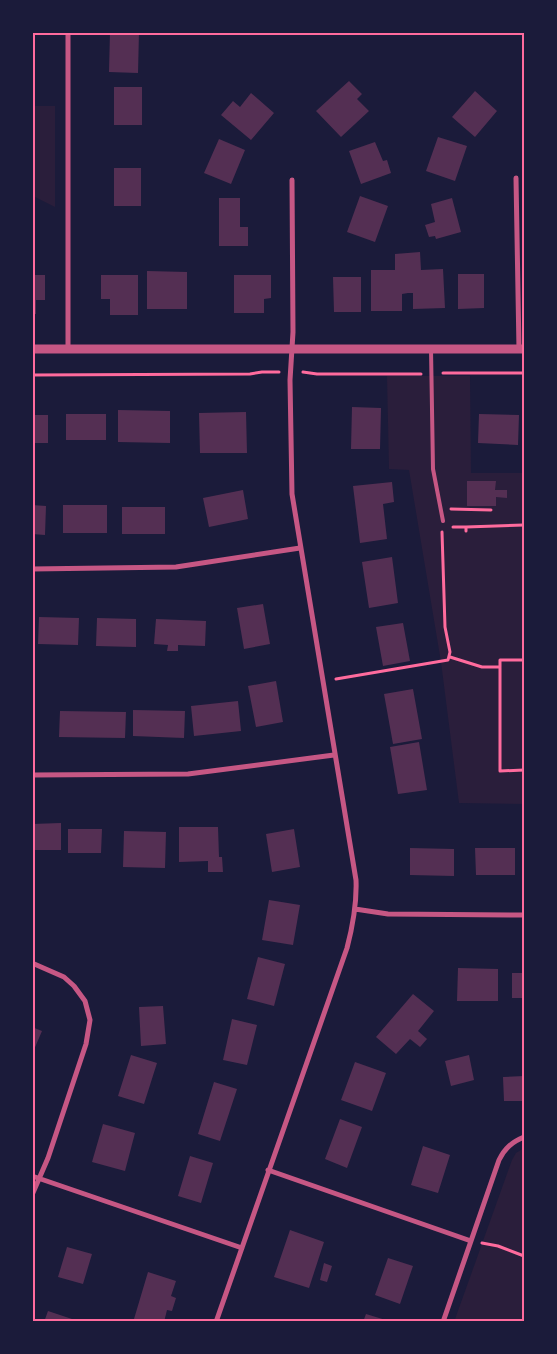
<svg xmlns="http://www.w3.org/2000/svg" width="557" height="1354" font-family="Karla,sans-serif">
  <rect width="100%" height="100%" fill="#1b1b3a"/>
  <path fill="#2a1e3b" d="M32 106H55V207L33 196Z
    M387 376H470L471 473H524V804L459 803 441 662 409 470 389 469Z
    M524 1148V1321L454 1322 512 1160 516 1153Z"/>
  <path fill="#542f53" d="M110 32H139L138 73 109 72Z
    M310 32H344V35H310Z
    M349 81 362 94 357 99 369 111 341 137 316 111Z
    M114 87H142V125H114Z
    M475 91 497 111 475 137 452 117Z
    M251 93 274 113 251 140 221 115 233 101 240 107Z
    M438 137 467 146 455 181 426 171Z
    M219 139 245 150 231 184 204 173Z
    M375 142 383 161 387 160 391 173 361 184 349 151Z
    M114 168H141V206H114Z
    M360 196 388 206 375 242 347 232Z
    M219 198H240V227H248V246H219Z
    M452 198 461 232 436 239 435 236 429 237 425 225 435 222 431 204Z
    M420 252 421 270 443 269 445 308 413 309V293H408L402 294V311H371V270H395V254Z
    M147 271 187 272V309H147Z
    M458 274H484V308L458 309Z
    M32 275H45V300H36V314H32Z
    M101 275H138V315H110V299H101Z
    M234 275H271V298L264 299V313H234Z
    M333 277H361V312H334Z
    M352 407 381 408 380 449H351Z
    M118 410 170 411V443L118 442Z
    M246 412 247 453H200L199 413Z
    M66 414H106V440H66Z
    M479 414 519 415 518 445 478 443Z
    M32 415H48V443H32Z
    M467 481H496L495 490H507V498L496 497V506H467Z
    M392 482 394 502 383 504 387 539 360 543 353 486Z
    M243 490 248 519 209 527 203 498Z
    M32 505 46 506 45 535 32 534Z
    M63 505H107V533H63Z
    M122 507H165V534H122Z
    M392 557 398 603 369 608 362 562Z
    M263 604 270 644 244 649 237 608Z
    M39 617 79 618 78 645 38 644Z
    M97 618 136 619V647L96 646Z
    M156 619 206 621 205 646 178 645V651H167L168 645 154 644Z
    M403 623 410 661 383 666 376 627Z
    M276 681 283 722 256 727 248 686Z
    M413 689 422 739 393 744 384 694Z
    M238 701 241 731 194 736 191 706Z
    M133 710 185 711 184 738 133 736Z
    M60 711 126 712 125 738 59 737Z
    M419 742 427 790 398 794 390 747Z
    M61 823V850H32V824Z
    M179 827H218L219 857H222L223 872H208V861L179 862Z
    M68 829H102L101 853H68Z
    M294 829 300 867 272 872 266 834Z
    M124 831 166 832 165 868 123 867Z
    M410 848 454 849V876L410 875Z
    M475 848H515V875H476Z
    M269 900 300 905 293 945 262 940Z
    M258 957 285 964 274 1006 247 999Z
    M458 968 498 969V1001H457Z
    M512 973H524V998H512Z
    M413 994 434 1011 418 1031 427 1039 420 1047 410 1039 396 1054 376 1037Z
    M163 1006 166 1044 141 1046 139 1007Z
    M232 1019 257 1025 247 1065 223 1060Z
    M32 1027 42 1031 33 1052H32Z
    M131 1055 157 1063 144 1104 118 1096Z
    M469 1055 474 1080 451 1086 445 1061Z
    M355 1062 386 1073 372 1111 341 1100Z
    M524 1076V1101H504L503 1077Z
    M214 1082 237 1089 220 1141 198 1134Z
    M340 1119 362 1127 347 1168 325 1159Z
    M103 1124 135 1133 125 1171 92 1162Z
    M423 1146 450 1155 438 1193 411 1185Z
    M190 1156 213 1163 201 1203 178 1196Z
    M290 1230 324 1242 309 1288 274 1277Z
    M67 1247 92 1254 83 1284 58 1277Z
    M388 1258 413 1266 400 1304 375 1295Z
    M324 1263 332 1266 327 1282 320 1280Z
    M148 1272 176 1281 171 1296 176 1298 172 1311 167 1310 164 1322H143L134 1319Z
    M48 1311 72 1319 71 1322H44Z
    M366 1314 389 1321V1322H363Z"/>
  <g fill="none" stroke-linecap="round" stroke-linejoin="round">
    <path stroke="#ff6b9d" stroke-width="3" d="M303 372 317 374H421
      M443 373H524
      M32 375 250 374 262 372H279
      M451 509 491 510
      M453 527H466V531
      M466 527 524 525
      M450 657 482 667H500
      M524 660H500V771L524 770
      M336 679 448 660 450 652 445 627 442 532
      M482 1243 498 1246 524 1256"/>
    <path stroke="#c65784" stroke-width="4" d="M431 349 433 469 443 521"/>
    <path stroke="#c65784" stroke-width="5" d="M516 178 519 349
      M68 350V32
      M32 569 176 567 300 548
      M32 775 188 774 334 755
      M355 909 388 914 524 915
      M32 963 64 977 74 986 85 1001 90 1020 86 1044 48 1158 32 1195
      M268 1170 471 1241
      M32 1176 242 1248
      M216 1322 347 948C353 925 357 904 356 880L292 494 290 380 293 332 292 180
      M443 1322 499 1160C505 1148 512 1142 524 1137"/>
    <path stroke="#c65784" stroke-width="9" d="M32 349H524"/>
  </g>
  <rect width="557" height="1354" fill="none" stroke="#1b1b3a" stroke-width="68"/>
  <rect x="34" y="34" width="489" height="1286" fill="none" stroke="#ff6b9d" stroke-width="2"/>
</svg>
